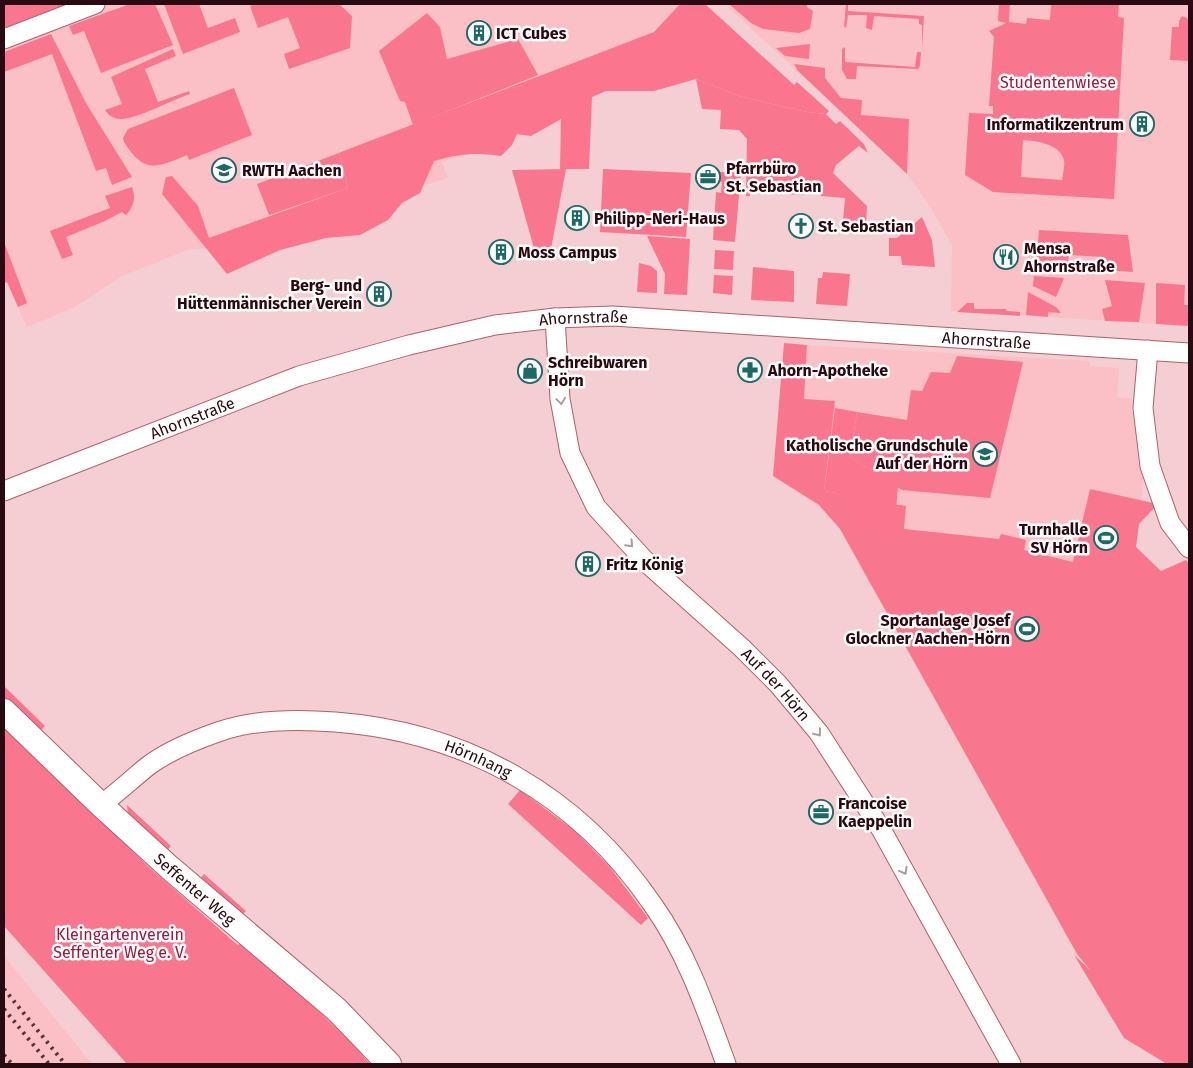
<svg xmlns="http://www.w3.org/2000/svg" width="1193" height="1068" font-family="'Fira Sans',sans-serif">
  <rect width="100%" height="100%" fill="#f4ced2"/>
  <path fill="#fbbfc6" d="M68 4H680L654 32 469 102 486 147 442 162 448 178 217 247 187 250 120 277 75 307 27 327 7 282 4 283V28Z
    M725 4H1189V326L951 311 952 245 926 200 907 174Z
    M807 345 1090 361V366L1119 368 1117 397 1132 399 1131 411 1134 414 1144 475 1141 501 1090 490 1073 562 1023 550 1001 534 1000 539 904 529 906 506 879 502 804 399Z
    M4 956 92 1064H4Z"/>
  <path fill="#f8778e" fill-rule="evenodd" d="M4 4H68L4 28Z
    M130 4H155L173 45 101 73 84 31 73 35 69 26Z
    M164 4H199L208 28 235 18 240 32 183 54Z
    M256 4H339L352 16 350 48 289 69 284 54 300 48 288 17 258 28 250 6Z
    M729 4H807V7L813 11 810 29 799 33 763 29 751 23Z
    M846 4H848V11L924 16 922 49V25L919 24V19L874 16 872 30 866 28 867 15H848L846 28 844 26Z
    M999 4H1010L1009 22 1026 24 1027 18 1050 20 1051 4H1119L1118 17 1124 18 1114 199 993 192 965 175 969 113 993 114V106H989L994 37 989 31 1006 23 998 21ZM1023 140C1037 141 1060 144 1064 160 1065 165 1063 174 1062 180L1021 177Z
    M427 13 440 27 447 59 518 39 538 75 413 125 405 102 400 101 379 51Z
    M1182 16 1189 19V61L1170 60 1172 27H1179V21Z
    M51 34 86 103 132 177 112 185 106 168 96 171 52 54 4 72V52Z
    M810 44 809 59 785 56 776 48Z
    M845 47V62L915 67 917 52H921L920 66 918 69 857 66 856 79H847L842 70V49Z
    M173 49 176 56 145 69 158 102 189 91 190 94C172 100 139 118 122 119 114 119 109 116 105 110L122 104 111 77Z
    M794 64 825 68V78L841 98 862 100 861 115 909 119 907 174 798 71Z
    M696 79 739 96 807 112 825 114 794 85 797 82 829 111 826 114 836 124 840 121 864 144 868 153 859 146 836 165 833 173 867 206 866 225H860L859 234 842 233 845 198 821 196 820 188 806 187 804 195 750 192V196H746L747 139 739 130 720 129 721 110 702 109Z
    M234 88 252 135 189 160 187 155C156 168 144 174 124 142L123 138 128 129Z
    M339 153 348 188 269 215 257 184Z
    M566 169 550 254 535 252 512 170Z
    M603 169 691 173 686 237 600 232Z
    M717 172H741L735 242 713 240 716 192 721 193 722 182 717 181Z
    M132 187C136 197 134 207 126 215L122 212 105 221 66 237 73 255 62 259 50 231 110 208 105 196Z
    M922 217 932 240 935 267 902 265 901 256H889V238H897Z
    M1039 230 1128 235 1133 272 1103 270V257L1069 255 1067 268 1036 267Z
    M647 236 690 239 687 295 664 294 665 274Z
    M4 242 27 303 18 307 7 282 4 283Z
    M715 250 734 251 733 270 714 269Z
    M639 263 651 266 657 271V293L637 292Z
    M753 267 794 271V302L751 300Z
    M823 272 850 274 847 306 816 304 818 278H822Z
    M714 275 733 276 732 295 713 293Z
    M1034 276 1064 278 1056 297 1033 286Z
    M1105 280 1145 283 1139 322 1105 321 1102 309 1112 306Z
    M1156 283 1185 285 1184 305H1189V326L1156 324Z
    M1028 292 1056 307 1061 313 1048 312V317L1026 315Z
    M967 303H974V309H1006V311L1020 312V316L957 312Z
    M784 343 807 345 804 399 835 401 824 491 836 493 858 517 879 502 906 506 904 529 999 539 1001 534 1026 540 1024 550 1073 562 1090 489 1158 504 1139 524 1136 547 1161 571 1186 560 1189 563V1064H1167L1124 1038 1074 955 1090 970 1077 954 840 529 819 505 773 476Z
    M957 356 1023 362 990 498 902 490 850 457 857 412 907 420 911 390 922 391 931 372 950 373Z
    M4 686 45 726 40 731 4 697Z
    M4 727 150 868 233 941 238 945 240 944C285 982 332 1019 370 1064H127L4 926Z
    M520 790 575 831 610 867 648 918 641 925 508 804Z
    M127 805 171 846 165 853 128 816Z
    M204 874 246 911 240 917 199 880Z"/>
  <path fill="#fa758d" d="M680 4H705L826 114 807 112 739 96 696 79 654 91H606L592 97 589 169H560L561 119 531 136 517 134 512 145 501 156C477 152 457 154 434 161L420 193 402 203 388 220 360 235 326 238 280 250 227 274 162 194 166 177 172 176 198 206 209 238 348 188 339 153 341 152 654 32Z
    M835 408 857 412 850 457 898 487 894 534 867 530 836 493 824 491Z"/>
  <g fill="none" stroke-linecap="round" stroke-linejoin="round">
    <defs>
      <g id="minor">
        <path d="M4 39 95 4"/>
        <path id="s1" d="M555 318 560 399 570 453 596 507 648 564 742 648 778 684 819 733 881 829 1011 1064"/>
        <path d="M1148 350 1143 408 1150 466 1170 523 1189 548"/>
        <path id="s2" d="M4 491 299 376 327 368 409 345 495 325 555 318 613 316 1189 353"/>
        <path id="s3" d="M101 805C117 793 132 779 148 766 168 751 195 740 218 732 254 719 298 719 335 722 467 732 578 795 653 905 687 953 706 1009 726 1064"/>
      </g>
      <g id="tertiary">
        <path id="s4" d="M4 711 101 805 170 868 337 1010 389 1064"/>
      </g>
    </defs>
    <use href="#minor" stroke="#b05f6c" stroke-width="21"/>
    <use href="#tertiary" stroke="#b05f6c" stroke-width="26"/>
    <use href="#minor" stroke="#fff" stroke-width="19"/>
    <use href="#tertiary" stroke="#fff" stroke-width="24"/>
    <path stroke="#543339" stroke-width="4" stroke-dasharray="2.5 5" stroke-linecap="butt" d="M4 989 65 1064
      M4 1009 49 1064
      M4 1055 12 1064"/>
  </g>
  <defs><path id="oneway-chevron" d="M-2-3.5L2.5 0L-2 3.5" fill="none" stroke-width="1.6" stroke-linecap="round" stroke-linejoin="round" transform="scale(1.25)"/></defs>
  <g stroke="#a99d9f">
    <use href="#oneway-chevron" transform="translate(561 401) rotate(82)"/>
    <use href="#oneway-chevron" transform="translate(630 544) rotate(47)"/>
    <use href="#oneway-chevron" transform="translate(818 733) rotate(53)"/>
    <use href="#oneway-chevron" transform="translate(904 871) rotate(61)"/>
  </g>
  <defs>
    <symbol id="building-ring" viewBox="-11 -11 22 22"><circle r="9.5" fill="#fafafa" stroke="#1d6966" stroke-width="1.5"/><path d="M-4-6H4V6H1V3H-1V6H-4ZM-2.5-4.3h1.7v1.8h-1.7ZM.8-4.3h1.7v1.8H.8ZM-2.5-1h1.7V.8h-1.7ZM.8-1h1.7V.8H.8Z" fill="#1d6966"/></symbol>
    <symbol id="university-ring" viewBox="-11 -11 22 22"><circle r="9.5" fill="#fafafa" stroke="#1d6966" stroke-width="1.5"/><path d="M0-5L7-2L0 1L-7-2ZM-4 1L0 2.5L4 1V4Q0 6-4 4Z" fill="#1d6966"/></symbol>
    <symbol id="office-ring" viewBox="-11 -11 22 22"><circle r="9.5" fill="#fafafa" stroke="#1d6966" stroke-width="1.5"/><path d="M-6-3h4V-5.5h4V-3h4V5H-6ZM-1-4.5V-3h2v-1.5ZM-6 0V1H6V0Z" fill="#1d6966"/></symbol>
    <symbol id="church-ring" viewBox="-11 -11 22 22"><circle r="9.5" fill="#fafafa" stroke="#1d6966" stroke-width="1.5"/><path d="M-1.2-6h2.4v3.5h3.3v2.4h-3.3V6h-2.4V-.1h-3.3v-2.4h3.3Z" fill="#1d6966"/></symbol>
    <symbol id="restaurant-ring" viewBox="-11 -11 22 22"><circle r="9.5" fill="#fafafa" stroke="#1d6966" stroke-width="1.5"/><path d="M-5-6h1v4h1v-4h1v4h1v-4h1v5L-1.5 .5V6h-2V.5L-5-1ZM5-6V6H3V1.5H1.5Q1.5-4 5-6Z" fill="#1d6966"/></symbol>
    <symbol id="pharmacy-ring" viewBox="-11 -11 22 22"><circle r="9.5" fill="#fafafa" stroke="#1d6966" stroke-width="1.5"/><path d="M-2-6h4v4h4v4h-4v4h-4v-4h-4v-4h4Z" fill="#1d6966"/></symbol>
    <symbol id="shop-ring" viewBox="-11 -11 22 22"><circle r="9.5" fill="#fafafa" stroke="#1d6966" stroke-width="1.5"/><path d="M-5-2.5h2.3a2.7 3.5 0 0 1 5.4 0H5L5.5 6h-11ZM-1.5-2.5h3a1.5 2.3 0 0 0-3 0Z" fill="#1d6966"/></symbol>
    <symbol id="school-ring" viewBox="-11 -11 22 22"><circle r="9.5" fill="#fafafa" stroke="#1d6966" stroke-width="1.5"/><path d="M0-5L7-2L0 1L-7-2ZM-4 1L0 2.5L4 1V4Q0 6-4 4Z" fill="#1d6966"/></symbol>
    <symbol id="stadium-ring" viewBox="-11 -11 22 22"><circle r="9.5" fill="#fafafa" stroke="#1d6966" stroke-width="1.5"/><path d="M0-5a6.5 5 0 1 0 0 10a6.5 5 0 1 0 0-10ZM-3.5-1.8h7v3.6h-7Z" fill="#1d6966"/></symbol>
  </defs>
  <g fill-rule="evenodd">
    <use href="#building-ring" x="465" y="19" width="28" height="28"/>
    <use href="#building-ring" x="1128" y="110" width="28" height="28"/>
    <use href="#university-ring" x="210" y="156" width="28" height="28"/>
    <use href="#office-ring" x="694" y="163" width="28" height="28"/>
    <use href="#building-ring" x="563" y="204" width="28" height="28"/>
    <use href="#church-ring" x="787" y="212" width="28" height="28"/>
    <use href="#building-ring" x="487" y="238" width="28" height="28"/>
    <use href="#restaurant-ring" x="992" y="243" width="28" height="28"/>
    <use href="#building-ring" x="365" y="280" width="28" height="28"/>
    <use href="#pharmacy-ring" x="736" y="356" width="28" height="28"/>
    <use href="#shop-ring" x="516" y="357" width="28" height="28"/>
    <use href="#school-ring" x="971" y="440" width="28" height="28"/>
    <use href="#stadium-ring" x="1092" y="524" width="28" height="28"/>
    <use href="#building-ring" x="574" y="550" width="28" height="28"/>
    <use href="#stadium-ring" x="1013" y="615" width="28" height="28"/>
    <use href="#office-ring" x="807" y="798" width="28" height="28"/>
  </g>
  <g text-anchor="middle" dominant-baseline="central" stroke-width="5" stroke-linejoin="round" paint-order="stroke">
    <g font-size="16" font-weight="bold" fill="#290a10" stroke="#fafafa" text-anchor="start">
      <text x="496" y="33">ICT Cubes</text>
      <text x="1124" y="124" text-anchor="end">Informatikzentrum</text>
      <text x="726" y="168">Pfarrbüro<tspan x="726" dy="18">St. Sebastian</tspan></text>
      <text x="242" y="170">RWTH Aachen</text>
      <text x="594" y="218">Philipp-Neri-Haus</text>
      <text x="818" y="226">St. Sebastian</text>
      <text x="1024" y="248">Mensa<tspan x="1024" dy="18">Ahornstraße</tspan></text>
      <text x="518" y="252">Moss Campus</text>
      <text x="362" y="285" text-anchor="end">Berg- und<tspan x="362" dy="18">Hüttenmännischer Verein</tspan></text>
      <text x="548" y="362">Schreibwaren<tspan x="548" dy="18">Hörn</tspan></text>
      <text x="768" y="370">Ahorn-Apotheke</text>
      <text x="968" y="445" text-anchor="end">Katholische Grundschule<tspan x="968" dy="18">Auf der Hörn</tspan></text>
      <text x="1088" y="529" text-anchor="end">Turnhalle<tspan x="1088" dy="18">SV Hörn</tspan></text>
      <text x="606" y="564">Fritz König</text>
      <text x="1010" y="620" text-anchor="end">Sportanlage Josef<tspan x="1010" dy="18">Glockner Aachen-Hörn</tspan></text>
      <text x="838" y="803">Francoise<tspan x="838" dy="18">Kaeppelin</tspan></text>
    </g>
    <g font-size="16" fill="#941c3e" stroke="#fafafa">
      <text x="1058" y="82">Studentenwiese</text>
      <text x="120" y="934">Kleingartenverein<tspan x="120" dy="18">Seffenter Weg e. V.</tspan></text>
    </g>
    <g font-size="16" fill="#290a10" stroke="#fafafa">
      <text stroke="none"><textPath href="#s2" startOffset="608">Ahornstraße</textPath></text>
      <text stroke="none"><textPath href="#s2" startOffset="1012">Ahornstraße</textPath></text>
      <text stroke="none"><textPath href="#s2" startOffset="202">Ahornstraße</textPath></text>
      <text stroke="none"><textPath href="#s1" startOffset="449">Auf der Hörn</textPath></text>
      <text stroke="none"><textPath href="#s3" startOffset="406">Hörnhang</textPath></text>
      <text stroke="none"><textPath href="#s4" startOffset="261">Seffenter Weg</textPath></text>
    </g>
  </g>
  <rect width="1193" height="1068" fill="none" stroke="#290a10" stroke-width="10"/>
</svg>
